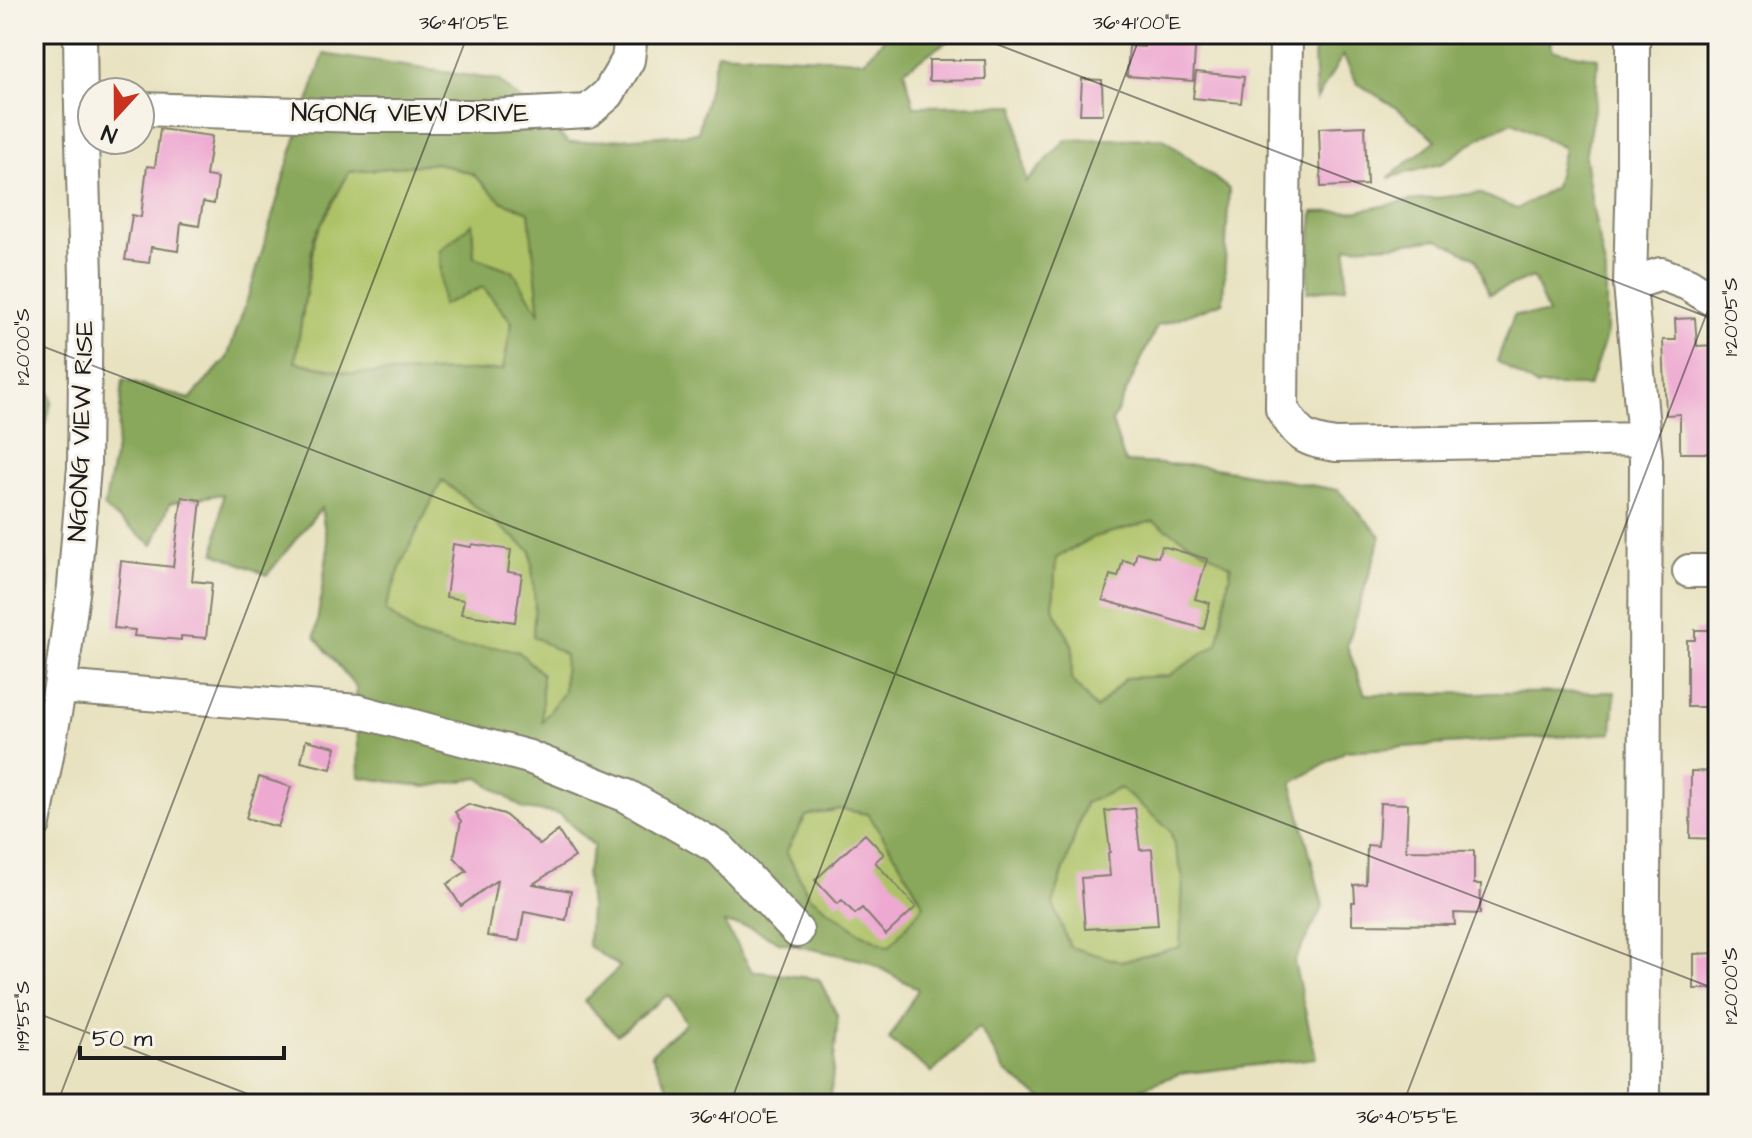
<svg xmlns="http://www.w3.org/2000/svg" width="1752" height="1138" font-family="'Architects Daughter',sans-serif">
  <rect width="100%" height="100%" fill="#f7f3e8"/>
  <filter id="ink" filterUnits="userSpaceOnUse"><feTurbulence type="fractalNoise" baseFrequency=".0125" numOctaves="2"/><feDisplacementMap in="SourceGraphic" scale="16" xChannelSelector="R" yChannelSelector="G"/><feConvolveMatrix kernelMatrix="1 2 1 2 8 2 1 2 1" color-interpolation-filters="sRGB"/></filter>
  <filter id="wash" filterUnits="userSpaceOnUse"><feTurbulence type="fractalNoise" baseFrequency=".006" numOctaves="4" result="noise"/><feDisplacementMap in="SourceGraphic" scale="32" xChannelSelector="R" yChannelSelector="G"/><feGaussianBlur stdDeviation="1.8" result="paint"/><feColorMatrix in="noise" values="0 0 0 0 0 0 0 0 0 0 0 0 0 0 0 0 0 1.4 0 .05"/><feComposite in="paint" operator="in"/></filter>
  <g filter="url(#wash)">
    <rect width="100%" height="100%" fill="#e8e2c0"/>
    <path fill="#adc266" stroke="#646f41" stroke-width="2" d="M437 163 473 174 501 201 530 212 540 316 513 271 474 257 472 224 440 251 483 287 512 322 503 370 354 374 295 362 315 237 349 172Z
      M442 480 531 551 535 602 533 636 565 655 564 692 541 723 495 647H456L416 635 385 610 403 560Z
      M1153 521 1231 565 1218 644 1168 676 1126 678 1096 709 1071 679 1073 647 1053 607 1056 557 1094 537Z
      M1120 788 1170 830 1183 877 1181 947 1121 962 1070 947 1053 905 1085 803Z
      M840 809 868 814 898 859 924 905 889 947 861 933 809 896 786 851 806 816Z"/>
    <path fill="#8aa85b" stroke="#53623c" stroke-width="2" fill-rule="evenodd" d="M888 34H958L904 70 914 106 1015 105 1026 182 1066 140 1163 138 1229 189 1223 302 1157 326 1112 422 1125 462 1204 466 1338 490 1381 536 1347 646 1365 694 1615 692 1612 733 1346 751 1292 783 1323 906 1294 962 1316 1058 1179 1074 1098 1104H1048L1005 1071 979 1027 932 1073 889 1039 918 989 867 961 779 942 750 927 724 923 752 971 819 979 838 1017 830 1104H676L651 1054 686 1023 668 995 617 1035 584 1001 620 967 588 946 590 907 586 874 594 846 560 814 524 809 479 778 426 787 359 777 356 687 315 637 328 549 321 508 267 575 215 553 223 494 170 503 153 545 104 508 117 442 123 380 190 399 227 358 253 282 288 163 324 54 498 80 569 143 698 133 717 53 865 60ZM437 163 473 174 501 201 529 212 540 314 513 271 474 257 472 223 440 251 442 305 483 287 512 322 503 370 354 374 295 362 314 237 349 172ZM442 480 531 551 535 602 533 636 565 655 564 692 542 722V674L519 652 495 647H456L416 635 385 610 403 560ZM1153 521 1231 566 1218 644 1168 676 1126 678 1096 709 1071 679 1073 647 1053 607 1056 558 1094 537ZM1120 788 1170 830 1183 877 1180 947 1121 962 1070 947 1053 904 1085 803ZM840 809 868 814 898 859 924 905 889 947 861 933 809 896 786 852 806 816Z
      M1349 34H1549L1552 50 1598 58 1596 99 1585 157 1593 210 1606 272V336L1589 386H1536L1497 361 1514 315 1548 314 1533 277 1489 294 1476 258 1438 239 1393 245 1347 247 1346 287 1307 292 1313 212 1358 211 1408 201 1479 193 1517 209 1555 187 1564 148 1513 122 1481 137 1443 163 1388 178 1436 140 1398 109 1357 83 1343 55 1316 100 1314 51Z
      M34 354 52 400 34 469Z
      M34 473 49 582 34 674Z"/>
    <g id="blocks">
      <path fill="#eea9d2" d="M1176 34H1196L1193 81 1127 76 1129 46 1144 47 1145 36 1176 39Z
        M929 60H985L986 80 929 81Z
        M1196 72 1244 77 1241 103 1193 98Z
        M1082 79 1102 80 1103 114H1080Z
        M1365 126 1367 185 1321 187 1319 128Z
        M160 129 212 136 206 176 218 178 214 204 203 202 199 226 181 223 178 251 151 247 149 263 125 260 132 215 141 217 147 166 155 167Z
        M1695 318 1697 346 1715 345 1718 453H1680V414L1666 415 1663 340H1676L1675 319Z
        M182 497 201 500 192 581 212 583 206 638 181 636V640L134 636 135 630 114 628 121 561 173 567Z
        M453 544 471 547 472 544 511 550 508 572 522 574 515 622 461 614 464 600 446 597Z
        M1162 546 1207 559 1195 599 1210 603 1204 629 1103 600 1110 575 1118 577 1123 560 1134 563 1137 552 1158 557Z
        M1695 630H1718V707H1687V640H1695Z
        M306 740 336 747 331 769 301 762Z
        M1691 771 1718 772V839L1690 838Z
        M259 777 291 787 278 827 246 818Z
        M1380 803 1408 804 1406 850 1474 851V884H1481L1480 914 1454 913 1455 925 1352 924V902H1355L1354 885 1366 884 1367 845 1378 846Z
        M468 804 504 814 540 845 558 831 575 857 533 884 571 891 566 920 524 912 519 941 487 936 497 880 461 906 447 884 467 871 454 857 461 821 455 812Z
        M1135 808 1140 850 1152 849 1158 925 1085 929 1081 878 1110 876 1108 853 1110 852 1105 811Z
        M865 834 884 854 875 862 916 907 886 935 862 908 855 914 842 900 837 904 815 880Z
        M1718 953V989H1694V954Z"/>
    </g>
  </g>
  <g filter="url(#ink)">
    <use href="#blocks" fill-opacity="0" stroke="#827f6e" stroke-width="2"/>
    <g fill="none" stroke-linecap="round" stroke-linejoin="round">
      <defs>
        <path id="street" d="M1286 34 1282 409C1300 437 1303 440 1336 445L1644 439 1646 460 1643 1104
          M1633 34V168L1630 284 1644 439
          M140 109 360 116H492L588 111 608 94 628 60 631 34
          M1630 284 1661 274 1688 284 1718 303
          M1689 571H1718
          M60 687 358 711 529 757 627 796 720 849 797 931
          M34 824 60 687 74 586 84 467 86 276 81 107 80 34"/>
      </defs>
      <use href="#street" stroke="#827f6e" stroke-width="36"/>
      <use href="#street" stroke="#fff" stroke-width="32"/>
    </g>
  </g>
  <path fill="none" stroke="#1c1c1c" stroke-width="2" stroke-opacity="0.45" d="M970 34 1718 321M34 343 1718 990M34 1012 274 1104M57 1104 468 34M730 1104 1141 34M1403 1104 1718 284"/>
  <g text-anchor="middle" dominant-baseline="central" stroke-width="6" stroke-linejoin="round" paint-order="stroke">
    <g font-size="26" fill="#1c1c1c" stroke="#f7f3e8">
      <text x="410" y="113">NGONG VIEW DRIVE</text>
      <text transform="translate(81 431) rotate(-88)">NGONG VIEW RISE</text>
    </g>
  </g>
  <rect width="1752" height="1138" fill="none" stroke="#f7f3e8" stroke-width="88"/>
  <g transform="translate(116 116) rotate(201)"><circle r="38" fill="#f7f3e8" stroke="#9f9d96" stroke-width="2"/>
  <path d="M0-6L14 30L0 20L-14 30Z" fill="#c8321e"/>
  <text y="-12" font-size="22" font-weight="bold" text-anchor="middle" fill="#1c1c1c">N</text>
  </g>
  <path d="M80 1046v12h204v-12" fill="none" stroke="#1c1c1c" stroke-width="4"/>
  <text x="92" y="1046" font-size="24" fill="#1c1c1c" stroke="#f7f3e8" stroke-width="6" paint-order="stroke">50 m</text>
  <rect x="44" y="44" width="1664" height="1050" fill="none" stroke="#1c1c1c" stroke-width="3"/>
  <g font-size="20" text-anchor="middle" fill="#1c1c1c">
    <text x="464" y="29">36°41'05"E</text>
    <text x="1137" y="29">36°41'00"E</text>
    <text transform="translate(1730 317) rotate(-90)" y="7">1°20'05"S</text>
    <text transform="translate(22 347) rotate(-90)" y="7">1°20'00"S</text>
    <text transform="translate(1730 986) rotate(-90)" y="7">1°20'00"S</text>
    <text transform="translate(22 1016) rotate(-90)" y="7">1°19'55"S</text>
    <text x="734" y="1123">36°41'00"E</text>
    <text x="1407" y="1123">36°40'55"E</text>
  </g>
</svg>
